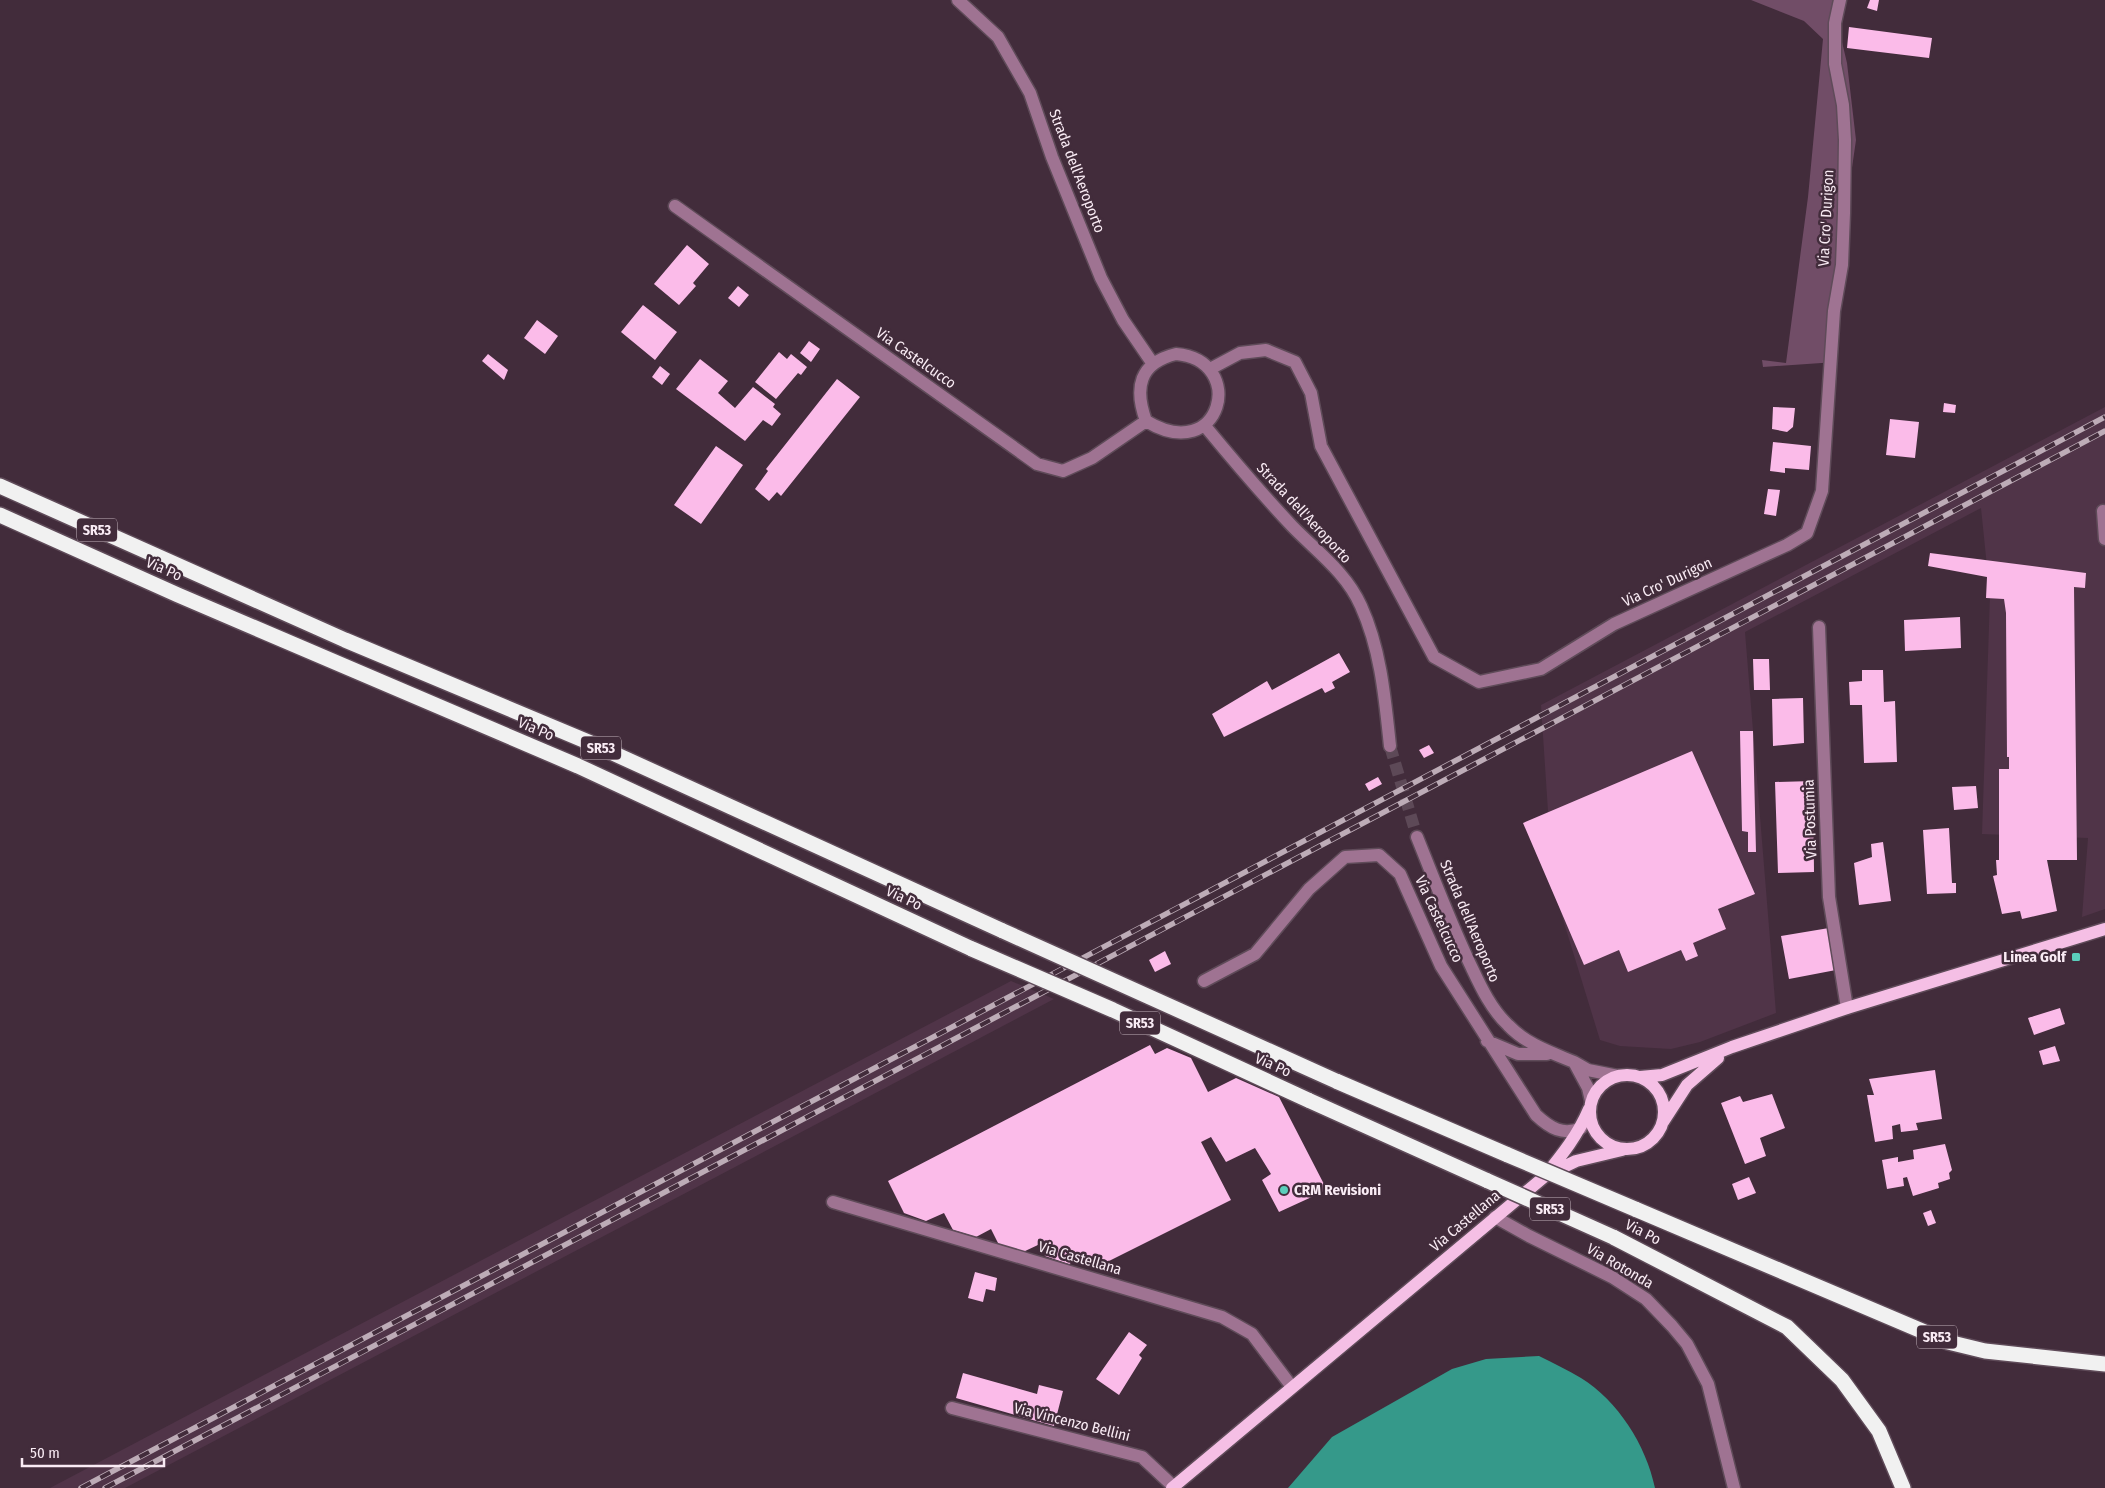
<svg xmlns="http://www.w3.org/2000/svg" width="2105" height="1488" font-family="'Fira Sans Condensed',sans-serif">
  <rect width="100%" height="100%" fill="#422c3b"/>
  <path fill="#503448" d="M2105 407V909L2082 917 2088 838 1982 834 1990 596 1981 508 1745 632 1776 1013 1700 1042 1671 1049 1620 1046 1600 1040 1553 887 1541 705Z
    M1011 981 1054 999 125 1488H50Z"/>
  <path fill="#714d67" d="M1751 0H1841L1842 42 1847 63 1856 140 1843 230 1836 362 1763 367 1762 360 1786 363 1808 197 1823 39 1804 21Z"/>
  <path fill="#35998a" d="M1539 1356C1553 1363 1568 1370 1581 1378 1618 1401 1646 1445 1655 1488H1288L1332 1437 1452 1369 1486 1359Z"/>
  <path fill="#fbbbe9" d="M1870 0H1879L1877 11 1867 8Z
    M1849 27 1932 38 1929 58 1847 48Z
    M687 245 709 264 693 283 696 286 679 305 654 284Z
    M738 286 749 295 739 307 728 298Z
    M643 305 677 332 655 360 621 332Z
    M537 320 558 336 545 354 524 338Z
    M809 341 820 349 811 362 800 353Z
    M779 352 787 359 791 354 807 367 801 375 798 373 776 399 755 382Z
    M488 354 508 370 504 380 482 361Z
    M700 359 728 381 718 393 735 408 753 387 775 404 773 407 781 414 772 426 763 420 745 441 676 389Z
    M660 366 670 374 662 385 652 377Z
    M837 379 860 397 781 496 777 492 769 501 755 489 768 471 766 469Z
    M1944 403 1956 405 1955 413 1943 412Z
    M1773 407 1795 408 1793 427 1787 432 1772 429Z
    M1890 419 1919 422 1915 458 1886 455Z
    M1773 442 1811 446 1809 470 1785 468V473L1770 471Z
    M716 446 743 465 701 524 674 505Z
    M1768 489 1780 490 1776 516 1764 514Z
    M1930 553 2086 573 2085 588 2074 587 2077 860H2047L2057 911 2022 919 2020 911 2002 914 1993 876 1997 875 1996 860H1999V769H2009V757H2007L2006 613 2004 599 1986 598 1987 577 1928 566Z
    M1960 617 1961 648 1905 651 1904 620Z
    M1339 653 1350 672 1332 682 1335 688 1325 693 1322 688 1224 737 1212 714 1267 681 1272 690Z
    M1753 659H1769L1770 690H1754Z
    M1862 670H1883L1884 702 1895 701 1897 762 1864 763 1862 705H1850L1849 682 1862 681Z
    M1803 698 1804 743 1773 746 1772 699Z
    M1740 731H1753L1756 852H1748V832L1742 831Z
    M1429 745 1434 753 1424 758 1419 750Z
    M1692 751 1755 894 1718 909 1726 929 1693 943 1698 956 1686 961 1681 950 1628 972 1619 950 1584 965 1523 823Z
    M1378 777 1382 784 1369 791 1365 784Z
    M1813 781 1814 872 1778 873 1775 782Z
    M1976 786 1978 808 1954 810 1952 787Z
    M1949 828 1952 883H1956V893L1927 894 1923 830Z
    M1883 842 1891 901 1859 905 1854 863 1872 857 1871 844Z
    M1829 928 1836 970 1789 979 1781 936Z
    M1165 951 1171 964 1155 972 1149 960Z
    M2060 1008 2065 1024 2034 1035 2028 1018Z
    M1150 1045 1155 1054 1167 1048 1191 1058 1208 1092 1236 1078 1279 1097 1327 1190 1279 1212 1262 1180 1271 1174 1255 1148 1226 1162 1211 1137 1201 1142 1231 1200 1093 1269 1086 1255 1069 1264 1045 1256 1040 1244 1023 1252 999 1245 991 1229 976 1237 953 1230 944 1213 926 1221 904 1213 888 1181Z
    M2055 1046 2060 1061 2043 1065 2039 1051Z
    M1935 1070 1942 1119 1916 1123 1918 1130 1901 1132 1900 1124 1892 1126 1893 1139 1875 1142 1867 1095H1874L1869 1079Z
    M1772 1094 1785 1128 1760 1138 1766 1156 1745 1164 1721 1103 1740 1096 1743 1102Z
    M1945 1144 1952 1170 1949 1173 1950 1179 1938 1183 1939 1188 1913 1196 1907 1177 1903 1178 1904 1186 1887 1189 1882 1160 1898 1157V1162L1914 1159 1913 1150Z
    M1749 1177 1756 1193 1738 1200 1732 1184Z
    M1931 1210 1936 1223 1928 1226 1923 1213Z
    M975 1272 997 1278 995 1291 986 1289 983 1302 968 1298Z
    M1129 1332 1147 1345 1139 1355 1142 1358 1119 1395 1096 1379Z
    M963 1373 1037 1394 1039 1385 1063 1391 1054 1426 956 1398Z"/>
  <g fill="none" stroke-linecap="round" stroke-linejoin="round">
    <path stroke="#5d4957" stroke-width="12" stroke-dasharray="12 6" stroke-linecap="butt" d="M1390 746 1417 837"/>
    <defs>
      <path id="minor" d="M958 0 998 37 1030 93 1052 157 1101 278 1123 320 1153 364
        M675 206 1037 464 1063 471 1092 458 1146 421
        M1176 354C1248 360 1222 467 1146 421 1134 388 1139 363 1176 354Z
        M1210 369 1240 353 1266 350 1295 362 1311 393 1321 446 1434 657 1479 682 1541 669 1614 624 1787 545 1807 533 1822 491 1834 311 1842 265 1844 213 1845 140 1843 105 1835 64V23L1840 0
        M1205 426C1233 460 1262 494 1292 526 1316 551 1346 572 1361 606 1381 650 1385 699 1390 746
        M2103 511 2105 539
        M1819 627 1829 897 1847 1008
        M1417 837C1434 879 1450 922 1470 964 1480 985 1490 1008 1508 1025 1526 1044 1550 1052 1574 1062
        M1204 981 1255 954 1309 889 1345 857 1379 855 1400 874 1441 966 1536 1115C1550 1128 1563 1136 1581 1128
        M1487 1041 1518 1054H1547
        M1591 1101 1588 1088 1574 1062 1588 1070 1618 1076
        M833 1202 1222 1317 1252 1334 1292 1387
        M1495 1217 1529 1236 1612 1277 1646 1299 1672 1326 1687 1344 1708 1384 1734 1488
        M952 1408 1142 1457 1174 1487"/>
      <path id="major" d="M1590 1112a37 37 0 1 1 74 0a37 37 0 1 1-74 0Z
        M1640 1077 1662 1075 1732 1047 1847 1008 2105 929
        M1663 1122 1687 1085 1718 1058
        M1549 1174 1576 1161 1622 1150
        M1172 1488 1544 1177C1562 1155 1578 1135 1589 1109"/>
      <path id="highway" d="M0 486 345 640 593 744 1003 931
        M0 515 178 595 578 766 972 949
        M1336 1081 1508 1155
        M1308 1100 1488 1181
        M1635 1209 1948 1342 1985 1351 2105 1364
        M1613 1237 1787 1327 1842 1380 1879 1431 1903 1488"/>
    </defs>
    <use href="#minor" stroke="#5f4b59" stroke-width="15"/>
    <use href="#major" stroke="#5f4b59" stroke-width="15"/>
    <use href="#highway" stroke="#5f4b59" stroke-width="18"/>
    <use href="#minor" stroke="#9f7392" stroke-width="12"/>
    <use href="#major" stroke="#f5bfe5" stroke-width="12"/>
    <use href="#highway" stroke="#f1f1f1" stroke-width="15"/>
    <defs>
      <path id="rail" d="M81 1488 2105 417
        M105 1488 2105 431"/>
    </defs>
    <use href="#rail" stroke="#bdacb7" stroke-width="5.5"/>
    <use href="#rail" stroke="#422c3b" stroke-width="4" stroke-dasharray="11" stroke-linecap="butt"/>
    <defs>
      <path id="highway-bridge" d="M1003 931 1336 1081
        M972 949 1113 1010 1308 1100
        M1508 1155 1635 1209
        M1488 1181 1613 1237"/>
    </defs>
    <use href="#highway-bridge" stroke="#5f4b59" stroke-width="18" stroke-linecap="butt"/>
    <use href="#highway-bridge" stroke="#f1f1f1" stroke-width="15"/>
  </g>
  <g fill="#5bcebc" stroke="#422c3b" stroke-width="2">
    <rect x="2071" y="952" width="10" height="10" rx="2.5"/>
    <circle cx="1284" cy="1190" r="5"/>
  </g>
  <g text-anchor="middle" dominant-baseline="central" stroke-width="5" stroke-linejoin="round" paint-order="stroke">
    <g fill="#422c3b" stroke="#c2b2bc" stroke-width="1">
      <rect x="77" y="518.5" width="40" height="23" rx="4"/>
      <rect x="581" y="736.5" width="40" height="23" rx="4"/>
      <rect x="1120" y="1011.5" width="40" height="23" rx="4"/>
      <rect x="1530" y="1197.5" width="40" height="23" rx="4"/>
      <rect x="1917" y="1325.5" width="40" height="23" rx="4"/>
    </g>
    <g font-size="14" font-weight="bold" fill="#f9ebf4">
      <text x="97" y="530">SR53</text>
      <text x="601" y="748">SR53</text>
      <text x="1140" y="1023">SR53</text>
      <text x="1550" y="1209">SR53</text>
      <text x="1937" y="1337">SR53</text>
    </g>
    <g font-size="15" fill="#f9ebf4" stroke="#422c3b">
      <text transform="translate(1077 171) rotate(69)">Strada dell'Aeroporto</text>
      <text transform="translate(1826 218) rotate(-87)">Via Cro' Durigon</text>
      <text transform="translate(916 358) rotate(35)">Via Castelcucco</text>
      <text transform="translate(1304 513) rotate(47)">Strada dell'Aeroporto</text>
      <text transform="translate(164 569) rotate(24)">Via Po</text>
      <text transform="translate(1667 582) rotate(-25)">Via Cro' Durigon</text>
      <text transform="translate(536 729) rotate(23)">Via Po</text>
      <text transform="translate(1810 819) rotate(-92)">Via Postumia</text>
      <text transform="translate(904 898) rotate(25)">Via Po</text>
      <text transform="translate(1439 919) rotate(65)">Via Castelcucco</text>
      <text transform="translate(1470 921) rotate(67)">Strada dell'Aeroporto</text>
      <text transform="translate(1273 1065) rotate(24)">Via Po</text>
      <text transform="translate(1465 1221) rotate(-40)">Via Castellana</text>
      <text transform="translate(1643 1232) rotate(27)">Via Po</text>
      <text transform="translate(1080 1258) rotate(16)">Via Castellana</text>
      <text transform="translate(1620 1266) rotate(30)">Via Rotonda</text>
      <text transform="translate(1072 1422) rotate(14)">Via Vincenzo Bellini</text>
    </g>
    <g font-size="15" font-weight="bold" fill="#f9ebf4" stroke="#422c3b" text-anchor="end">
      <text x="2066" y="957">Linea Golf</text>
      <text x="1294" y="1190" text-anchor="start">CRM Revisioni</text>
    </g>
  </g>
  <path d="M22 1458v8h142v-8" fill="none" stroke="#f9ebf4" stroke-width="2.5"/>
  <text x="30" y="1458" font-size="15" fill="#f9ebf4" stroke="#422c3b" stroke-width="4" paint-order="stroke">50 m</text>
</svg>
